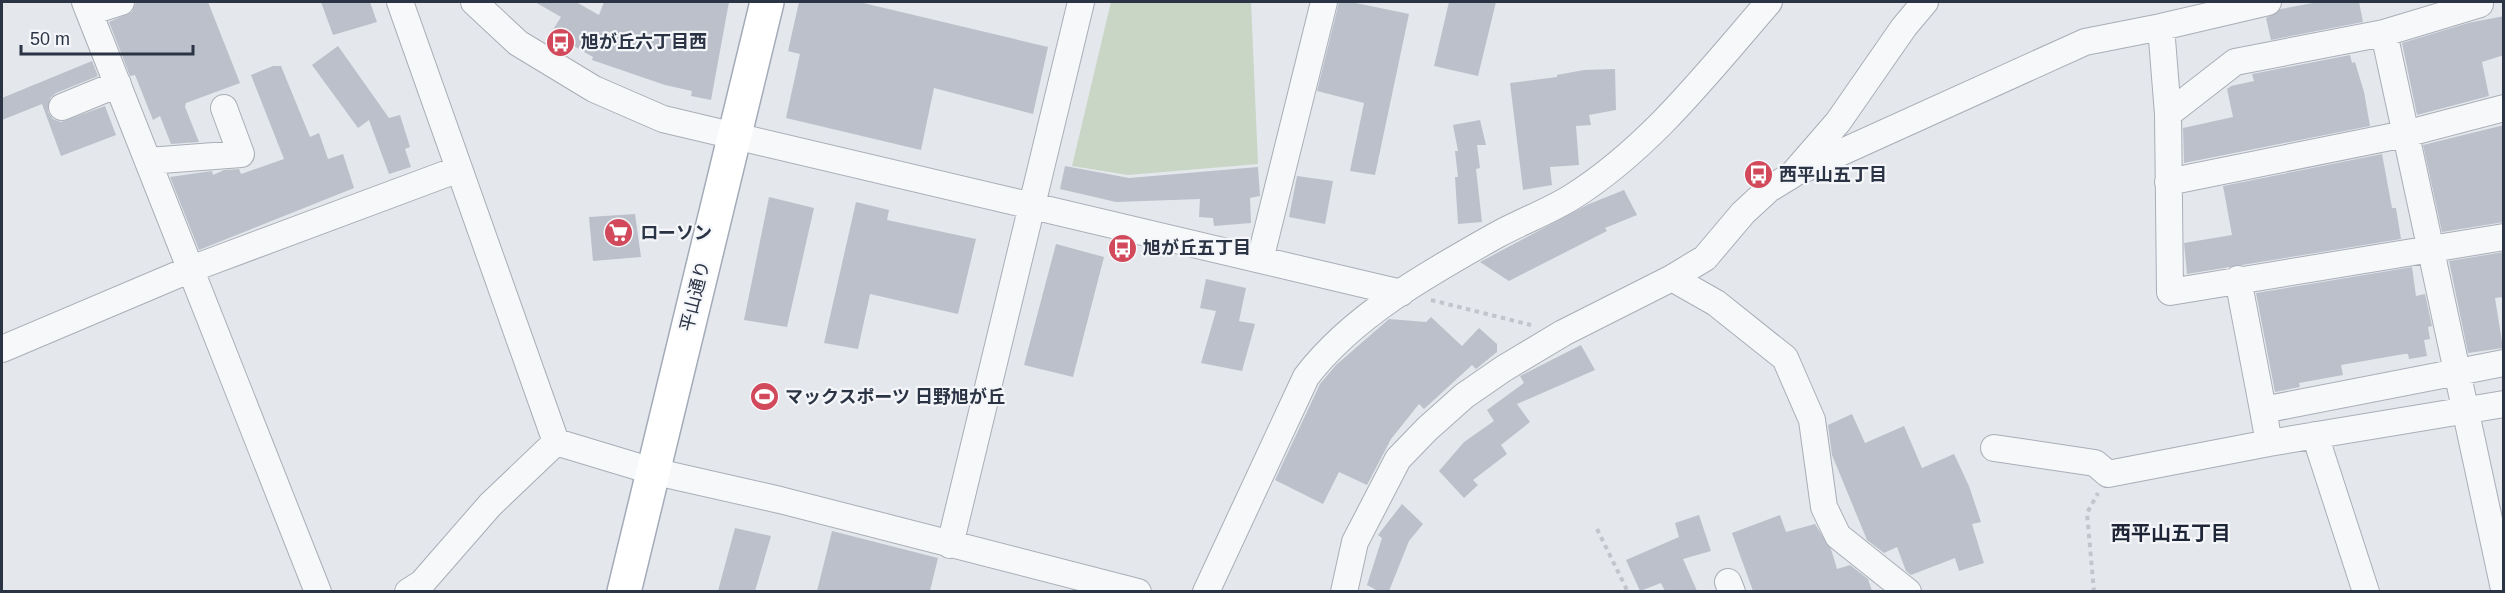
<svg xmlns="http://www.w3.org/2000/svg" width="2505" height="593" font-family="Arial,'Noto Sans JP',sans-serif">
  <rect width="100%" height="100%" fill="#e4e7ec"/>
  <path fill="#c9d6c5" d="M1111 2H1251L1258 164 1128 175 1072 166Z"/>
  <path fill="#bbc0ca" d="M136 2H208L240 83 186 103 185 107 199 142 171 144 160 116 153 120 135 75 130 76 109 22 132 12Z
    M321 2H370L377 22 333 35Z
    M535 2H576L599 15 604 2H729L711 100 691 96 692 91 665 85 592 60 593 57 551 33 561 17Z
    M799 2H859L1048 47 1033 114 934 88 921 150 786 118 800 54 788 51Z
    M1339 2H1351L1409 14 1375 175 1350 171 1364 103 1317 91Z
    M1449 2H1496L1478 76 1434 66Z
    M2318 2H2359L2363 22 2271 40 2266 18 2281 9Z
    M2504 16V55L2482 62 2489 96 2417 115 2402 43 2468 23Z
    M338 46 389 118 400 115 410 147 405 149 411 167 389 174 369 120 358 128 312 65Z
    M2350 55 2352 63 2355 62 2364 92 2370 126 2184 163 2183 128 2233 117 2227 89 2231 86 2254 81 2252 74Z
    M92 61 98 76 56 93 50 98 48 112 53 119 61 122 105 106 116 135 61 156 42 104 2 120V98Z
    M273 66H281L310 137 319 133 328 159 343 154 354 188 199 250 170 177 212 171 213 175 224 170 239 169 241 174 284 159 251 75Z
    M1615 69 1616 110 1589 115 1591 125 1576 126 1579 165 1550 167 1552 185 1523 190 1510 83 1557 77V75L1584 70Z
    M1480 120 1486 145H1477L1480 168 1476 169 1482 222 1458 224 1455 177H1458L1455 151H1458L1453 125Z
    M2504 125V222L2442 232 2423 145Z
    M2382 154 2392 208H2396L2401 239 2187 274 2184 243 2232 235 2223 186Z
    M1065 166 1129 178 1258 167 1260 196 1250 198 1251 223 1214 226 1213 218 1199 217 1200 199 1116 202 1060 189Z
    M1297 176 1333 181 1325 224 1289 217Z
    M1624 190 1637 215 1605 228 1607 231 1509 281 1480 262 1589 204Z
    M769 197 814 208 787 327 744 320Z
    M856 202 889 210 887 220 976 239 958 314 870 294 858 349 824 343Z
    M635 214 641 257 593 261 589 217Z
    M1056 244 1104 257 1073 377 1024 365Z
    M2504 252V297L2495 298 2503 348 2468 353 2449 261Z
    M2412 267 2416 296 2425 294 2432 326 2428 327 2430 339 2424 340 2427 356 2409 359 2408 354H2404L2341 365 2343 375 2299 383 2300 387 2275 392 2256 293Z
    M1206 279 1246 288 1239 321 1255 324 1242 371 1201 363 1216 311 1200 308Z
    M1431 317 1462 346 1479 328 1497 344V352L1476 369 1472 365 1424 409 1419 404 1391 439 1367 485 1339 472 1323 504 1275 480 1320 384 1336 365 1389 319 1426 322Z
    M1581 345 1595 370 1517 404 1530 422 1501 445 1507 454 1473 480 1478 485 1464 498 1439 471 1464 442 1494 421 1487 410 1524 383 1520 376Z
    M1852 414 1865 443 1904 426 1922 468 1954 454 1969 486 1981 522 1972 524 1984 563 1959 571 1955 558 1911 575 1906 571 1897 547 1884 553 1867 540 1832 455 1828 425Z
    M1402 504 1423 524 1409 541 1389 591H1378L1367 585 1382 538 1378 535Z
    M1699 515 1711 551 1683 559 1697 591H1665L1661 583 1640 591 1626 560 1679 537 1675 523Z
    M1780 515 1786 532 1815 524 1831 549 1837 569 1850 565 1868 579 1872 591H1753L1732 533Z
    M735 528 771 536 755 591H718Z
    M832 531 938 558 930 591H817Z"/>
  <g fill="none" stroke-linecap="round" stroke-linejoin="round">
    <defs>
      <path id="minor" d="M85 2 318 592
        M400 2 556 442
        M474 2 518 43 594 89 663 119 1401 293
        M90 12 121 2
        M2161 27 2168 114 2170 292 2504 237
        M2384 33 2504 589
        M62 107 118 84
        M2168 114 2235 62 2384 33 2480 4V2
        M148 161 241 154 224 108
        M1800 171 2085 42 2161 27 2268 2
        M2168 182 2405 134 2504 108
        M1260 260 1324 2
        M1672 278 1716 303 1785 358 1812 420 1824 507 1838 536 1908 592
        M2238 279 2263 410
        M2 349 191 269 459 169
        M2315 435 2366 592
        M2269 443 2263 410 2504 363
        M1994 448 2095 463 2108 474 2269 443 2504 404
        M950 545 1081 2
        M1728 582 1732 592
        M408 592 422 583 490 505 556 442 652 471 780 500 1138 592
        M1206 592 1306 377C1352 316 1429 273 1495 236 1520 222 1548 212 1572 197 1651 147 1709 71 1769 2
        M1344 592 1355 542 1398 459 1427 429 1464 396 1503 369 1563 333 1672 278 1705 258 1743 213 1769 189 1792 175 1838 122 1904 27 1925 2"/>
      <path id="major" d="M624 592 767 2"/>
    </defs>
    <use href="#minor" stroke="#a9aeb7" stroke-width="28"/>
    <use href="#major" stroke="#a3abb8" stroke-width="36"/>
    <path stroke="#c2c5cb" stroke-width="4" stroke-dasharray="4.5 4.5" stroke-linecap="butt" d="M1431 300 1531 325
      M1597 529 1628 592
      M2094 592 2087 513 2098 493"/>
    <use href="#minor" stroke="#f7f8fa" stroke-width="26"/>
    <use href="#major" stroke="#fff" stroke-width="33"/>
  </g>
  <defs>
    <symbol id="bus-disc" viewBox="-11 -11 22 22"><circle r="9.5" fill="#d1495b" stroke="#f4f6f9"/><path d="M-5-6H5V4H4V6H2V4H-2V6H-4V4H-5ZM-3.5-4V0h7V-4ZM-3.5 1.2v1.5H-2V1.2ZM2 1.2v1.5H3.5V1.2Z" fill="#fff"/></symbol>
    <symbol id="supermarket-disc" viewBox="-11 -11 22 22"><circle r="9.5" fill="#d1495b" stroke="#f4f6f9"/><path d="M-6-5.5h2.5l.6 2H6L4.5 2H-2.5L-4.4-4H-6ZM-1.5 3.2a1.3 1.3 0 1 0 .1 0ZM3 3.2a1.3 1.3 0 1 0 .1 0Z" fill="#fff"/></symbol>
    <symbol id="stadium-disc" viewBox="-11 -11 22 22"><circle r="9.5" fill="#d1495b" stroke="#f4f6f9"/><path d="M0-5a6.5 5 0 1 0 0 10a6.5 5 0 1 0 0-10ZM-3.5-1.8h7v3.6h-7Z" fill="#fff"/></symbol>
  </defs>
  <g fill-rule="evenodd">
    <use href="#bus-disc" x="544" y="26" width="33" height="33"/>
    <use href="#bus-disc" x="1742" y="158" width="33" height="33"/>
    <use href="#supermarket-disc" x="602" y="216" width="33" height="33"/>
    <use href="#bus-disc" x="1106" y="232" width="33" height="33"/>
    <use href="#stadium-disc" x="748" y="380" width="33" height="33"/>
  </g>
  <g text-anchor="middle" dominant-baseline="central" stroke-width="4.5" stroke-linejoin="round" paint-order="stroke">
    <g font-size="18" font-weight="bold" fill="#2b3445" stroke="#f4f6f9" text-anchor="start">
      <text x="581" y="42">旭が丘六丁目西</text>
      <text x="1779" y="175">西平山五丁目</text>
      <text x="640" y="233">ローソン</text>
      <text x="1143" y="248">旭が丘五丁目</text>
      <text x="785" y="397">マックスポーツ 日野旭が丘</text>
    </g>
    <g font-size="18" fill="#2b3445" stroke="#f4f6f9">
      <text transform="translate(695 296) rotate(-76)">平山通り</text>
    </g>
    <g font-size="20" font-weight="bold" fill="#1d2536" stroke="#f4f6f9">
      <text x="2171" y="533">西平山五丁目</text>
    </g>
  </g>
  <rect width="2505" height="593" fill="none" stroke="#2b3445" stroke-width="6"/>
  <path d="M21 45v9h172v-9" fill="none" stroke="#2b3445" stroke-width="3"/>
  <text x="30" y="45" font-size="18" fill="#2b3445" stroke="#f4f6f9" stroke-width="4.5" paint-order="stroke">50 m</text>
</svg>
